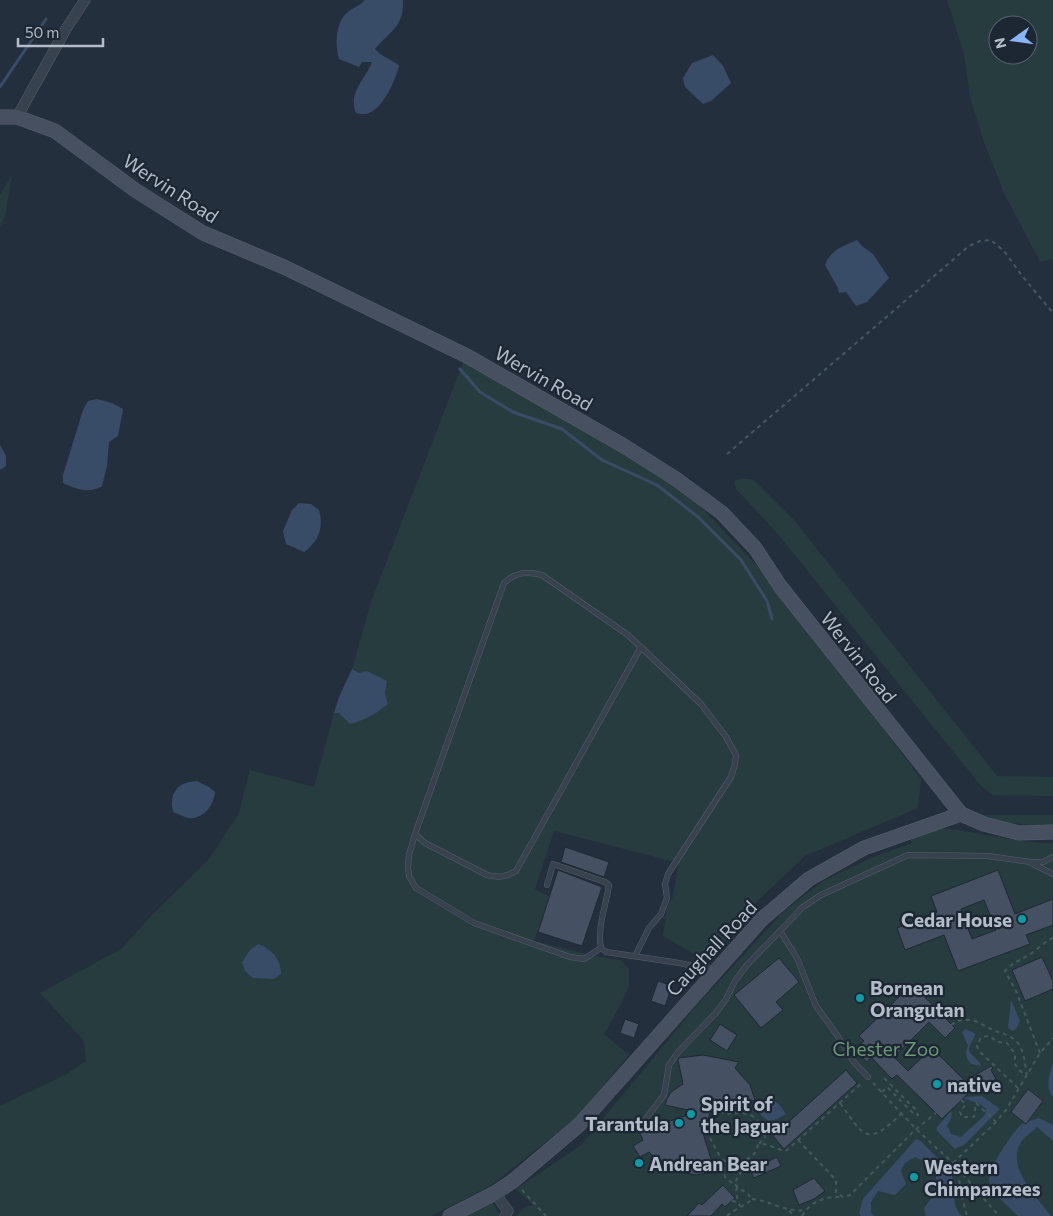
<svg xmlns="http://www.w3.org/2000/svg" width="1053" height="1216" font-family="Commissioner,sans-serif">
  <rect width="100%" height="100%" fill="#242f3e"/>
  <path fill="#263c3f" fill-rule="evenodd" d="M947 0H1053V259L1040 262 1004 193 984 142 970 97 964 54ZM998 25H1028V55H998Z
    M12 175 5 216 0 227V195Z
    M464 360 671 476 773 582 921 779 918 808 805 856 730 927 724 947 715 955 701 958 663 936 667 907 672 899 679 863 554 831 535 889 550 897 534 941 594 956 621 960 629 969V986L621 1004 604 1034 629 1055 576 1118 490 1186 431 1216H0V1106L65 1075 86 1061 84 1041 40 993 121 949 153 914 209 859 239 813 250 770 314 787 334 713 339 712 350 724 385 694 387 681 359 673 352 669 371 602Z
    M742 478 754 480 794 520 997 776 1053 777V796L993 795 981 786 777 533 736 489 734 481Z
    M978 815H1053V826C1027 825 1003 824 978 815Z
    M935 828C975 829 1013 844 1053 843V1216H516L524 1208 533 1205 516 1189 581 1145 698 1004 785 910 825 880 873 857 912 843 910 839 912 836Z
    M492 1201 500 1216H462Z"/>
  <path fill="#394c67" d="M365 0H403C404 27 391 30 375 49L380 54 399 65C396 80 383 108 369 113 365 115 360 114 356 113 348 92 365 80 372 62H362L359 67 339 59C335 46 335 21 348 12 354 7 360 6 365 0Z
    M713 55 723 66 731 83 711 101 703 104 685 87 683 78 692 63Z
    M857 240 862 246 873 254 889 278 867 302 856 306 846 292 839 293 838 288 825 265C830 250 844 246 857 240Z
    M97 399 112 403 123 409 118 436 109 442 107 466 102 486C88 494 77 489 63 483V475L83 410 88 401Z
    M0 445 6 456V466L0 470Z
    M299 503 311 504 319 510C324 527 319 541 304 552L286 544 283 531 292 510Z
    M352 669 359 673 367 671 387 681 385 694 388 704C376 714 365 720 350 724L339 713H334L339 697Z
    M197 781 209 787 215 792C214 805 203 820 188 818 183 817 178 813 173 812 169 793 177 782 197 781Z
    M258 944C272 949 281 959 281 974L274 979 253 978 245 971 242 962 250 950Z
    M1011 1000 1020 1021 1016 1029 1013 1031 1008 1028Z
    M965 1029 975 1033C975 1039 969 1044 969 1049 970 1056 979 1059 981 1066L971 1064C965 1057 965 1053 968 1046L962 1032Z
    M1053 1063V1097C1044 1087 1050 1074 1053 1063Z
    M982 1096 1000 1109 965 1144 955 1149 937 1131V1127L951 1111C953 1116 951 1120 947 1125L951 1134 961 1137 985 1115 986 1109 980 1104 963 1098 965 1097Z
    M770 1099 779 1104 786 1114 777 1119 769 1121C762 1117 758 1113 756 1104L763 1100Z
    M1039 1118 1053 1125V1141L1037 1127C1032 1132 1023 1138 1020 1144 1007 1169 1037 1197 1051 1216H1018C1010 1208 989 1191 989 1179 989 1167 1012 1133 1021 1125 1025 1122 1034 1120 1039 1118Z
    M916 1139 921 1141C927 1148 949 1168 952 1176 956 1191 950 1204 962 1216H926L924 1208 934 1195 939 1186 936 1179V1171L927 1163 915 1157 905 1163 901 1170 906 1184 895 1195 878 1191 871 1202V1212L874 1216H861L859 1213 863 1199Z"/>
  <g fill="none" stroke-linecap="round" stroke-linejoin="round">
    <path stroke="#394c67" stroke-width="3" d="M0 87 46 19
      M460 369 480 392 513 412 562 429 602 460 657 485 698 517 741 560 767 601 772 619"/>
  </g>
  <path fill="#455162" stroke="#1f2835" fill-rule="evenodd" d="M565 847 609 862 604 877 561 862Z
    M558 870 602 887 582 946 538 932Z
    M998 870 1015 914 1053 899V925L1026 935 1030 944 958 971 944 935 905 950 897 928 937 912 931 896ZM984 900 996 930 972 939 961 909Z
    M1042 957 1053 981V989L1025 1001 1012 970Z
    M779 958 799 982 776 1002 783 1010 761 1028 734 995Z
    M658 981 672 986 665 1006 651 1001Z
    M912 984 955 1028 945 1038 929 1022 894 1057 908 1071 932 1048 965 1081 991 1066 993 1068 991 1070 996 1079 983 1087 980 1082 942 1119 897 1075 892 1079 871 1057 867 1062 855 1050 864 1041 859 1036Z
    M625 1019 639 1024 634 1038 620 1033Z
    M720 1024 737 1035 727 1051 710 1040Z
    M703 1055 739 1062 735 1068 750 1085 755 1100 710 1113 707 1123 711 1127 703 1133 715 1172 696 1175 675 1171 657 1160 649 1152 640 1157 633 1146 643 1140 639 1131 697 1112 665 1105 667 1099 671 1092 683 1084 678 1060 679 1058Z
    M846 1070 857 1083 784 1149 773 1136Z
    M1028 1089 1043 1101 1026 1124 1011 1112Z
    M777 1157 781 1166 754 1178 750 1170Z
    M814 1178 825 1191 814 1199 799 1205 793 1190Z
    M723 1185 735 1198 725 1207 722 1204 711 1216H687L699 1203 702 1205Z"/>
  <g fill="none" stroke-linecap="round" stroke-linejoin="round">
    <defs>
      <path id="lane" d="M415 834 425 843 487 875C499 878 505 877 516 871L641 647
        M1031 863 1053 874
        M547 885 553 864 605 882 609 885C606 906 597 927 601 948L606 952 673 962 716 970
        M780 931 797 958 816 1006 837 1035 853 1061 868 1077
        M601 948 584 959 570 957 474 923 416 888 409 876 408 867 409 855 415 834 504 583C516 572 527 571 542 575L628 635 701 704 726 737 736 755 735 764 731 777 668 874 665 884 667 898 661 914 649 928 635 956
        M641 1125 664 1095 669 1065 679 1051 715 1014 726 999 735 981 747 965 803 907 821 895 908 855 988 856 1031 862H1043L1053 857"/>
      <path id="street" d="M17 117 66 29 85 0
        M495 1193 508 1211 505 1216"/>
      <path id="secondary" d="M0 117H17L55 131 135 190 203 233 284 267 467 356 624 446 676 479 722 513 755 548 780 586 961 814
        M450 1216 495 1193 513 1181 580 1124 762 919 809 879 864 848 961 814 984 824 1019 833 1053 832"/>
    </defs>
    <use href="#lane" stroke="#565f6c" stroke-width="6"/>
    <use href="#street" stroke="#565f6c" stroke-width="11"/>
    <use href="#secondary" stroke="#565f6c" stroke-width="15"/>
    <path stroke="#44595c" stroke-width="2" stroke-dasharray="4 4" stroke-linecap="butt" d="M727 454 969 246 980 241 991 240 1004 251 1023 277 1053 313
      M951 1025C957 1021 962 1019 969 1020 977 1020 984 1026 991 1029 1001 1034 1010 1034 1018 1043 1025 1053 1025 1065 1027 1077
      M1040 1053 1016 991 1005 971C1012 963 1020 960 1029 955 1037 950 1044 942 1053 938
      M873 1083 916 1129 953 1163 999 1216
      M1018 1088 979 1051 977 1046 981 1037 989 1036 998 1042 1007 1043 1015 1054V1064L1018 1069 1027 1077
      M882 1092 887 1087 915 1115H918L916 1110 884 1078
      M961 1100 966 1104 960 1112 962 1117H974L976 1103 996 1122
      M840 1103C865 1138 867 1147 902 1113
      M722 1110 723 1114C748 1112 757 1111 765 1137L758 1145
      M706 1131 723 1162 725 1177 728 1180 734 1184
      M798 1140 836 1180V1192L843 1197 850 1195 916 1129 936 1113
      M723 1160C733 1164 740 1163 749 1158
      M953 1163 996 1122 1006 1110 1040 1053 1053 1038
      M959 1172 960 1190 967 1216
      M737 1187 736 1192 738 1202
      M522 1190 546 1216
      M752 1199C771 1201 787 1213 805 1210
      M732 1201 738 1202 740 1206
      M789 1211 794 1216
      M727 1216C736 1208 745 1206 751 1200L749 1195 734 1184 749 1158 755 1153 758 1145 765 1144 784 1151 787 1150 863 1082
      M802 1216C810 1202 825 1196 841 1197"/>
    <use href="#lane" stroke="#38414e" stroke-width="5"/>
    <use href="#street" stroke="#38414e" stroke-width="10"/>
    <use href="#secondary" stroke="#465061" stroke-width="14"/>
  </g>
  <g fill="#0f9aa8" stroke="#1d2633" stroke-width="2">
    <circle cx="1022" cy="919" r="5"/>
    <circle cx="860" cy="998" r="5"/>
    <circle cx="937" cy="1084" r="5"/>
    <circle cx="691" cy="1114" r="5"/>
    <circle cx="679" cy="1123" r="5"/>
    <circle cx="639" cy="1163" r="5"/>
    <circle cx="914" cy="1177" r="5"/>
  </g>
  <g text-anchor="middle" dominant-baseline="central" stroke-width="4.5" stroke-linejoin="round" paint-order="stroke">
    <g font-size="19" fill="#b4bcc9" stroke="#1d2633">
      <text transform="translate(171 188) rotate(33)">Wervin Road</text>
      <text transform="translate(544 378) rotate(30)">Wervin Road</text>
      <text transform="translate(859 657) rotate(52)">Wervin Road</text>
      <text transform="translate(711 948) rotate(-47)">Caughall Road</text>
    </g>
    <g font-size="19" font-weight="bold" fill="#b4bcc9" stroke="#1d2633" text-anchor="start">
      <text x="1012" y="919" text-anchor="end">Cedar House</text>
      <text x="870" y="987">Bornean<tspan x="870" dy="22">Orangutan</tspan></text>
      <text x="947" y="1084">native</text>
      <text x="701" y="1103">Spirit of<tspan x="701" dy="22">the Jaguar</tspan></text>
      <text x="669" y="1123" text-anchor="end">Tarantula</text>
      <text x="649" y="1163">Andrean Bear</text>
      <text x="924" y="1166">Western<tspan x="924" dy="22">Chimpanzees</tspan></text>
    </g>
    <g font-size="19" fill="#6b9a76" stroke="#1d2633">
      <text x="886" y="1048">Chester Zoo</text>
    </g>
  </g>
  <g transform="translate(1013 40) rotate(256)"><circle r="24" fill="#1d2633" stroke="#59626f"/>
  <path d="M0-4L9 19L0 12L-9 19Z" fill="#8ab4f8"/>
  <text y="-8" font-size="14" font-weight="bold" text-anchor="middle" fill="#b4bcc9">N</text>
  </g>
  <path d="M18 38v8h85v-8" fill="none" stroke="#b4bcc9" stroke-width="2.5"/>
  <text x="25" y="38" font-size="15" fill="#b4bcc9" stroke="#1d2633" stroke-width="4" paint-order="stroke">50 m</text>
</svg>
